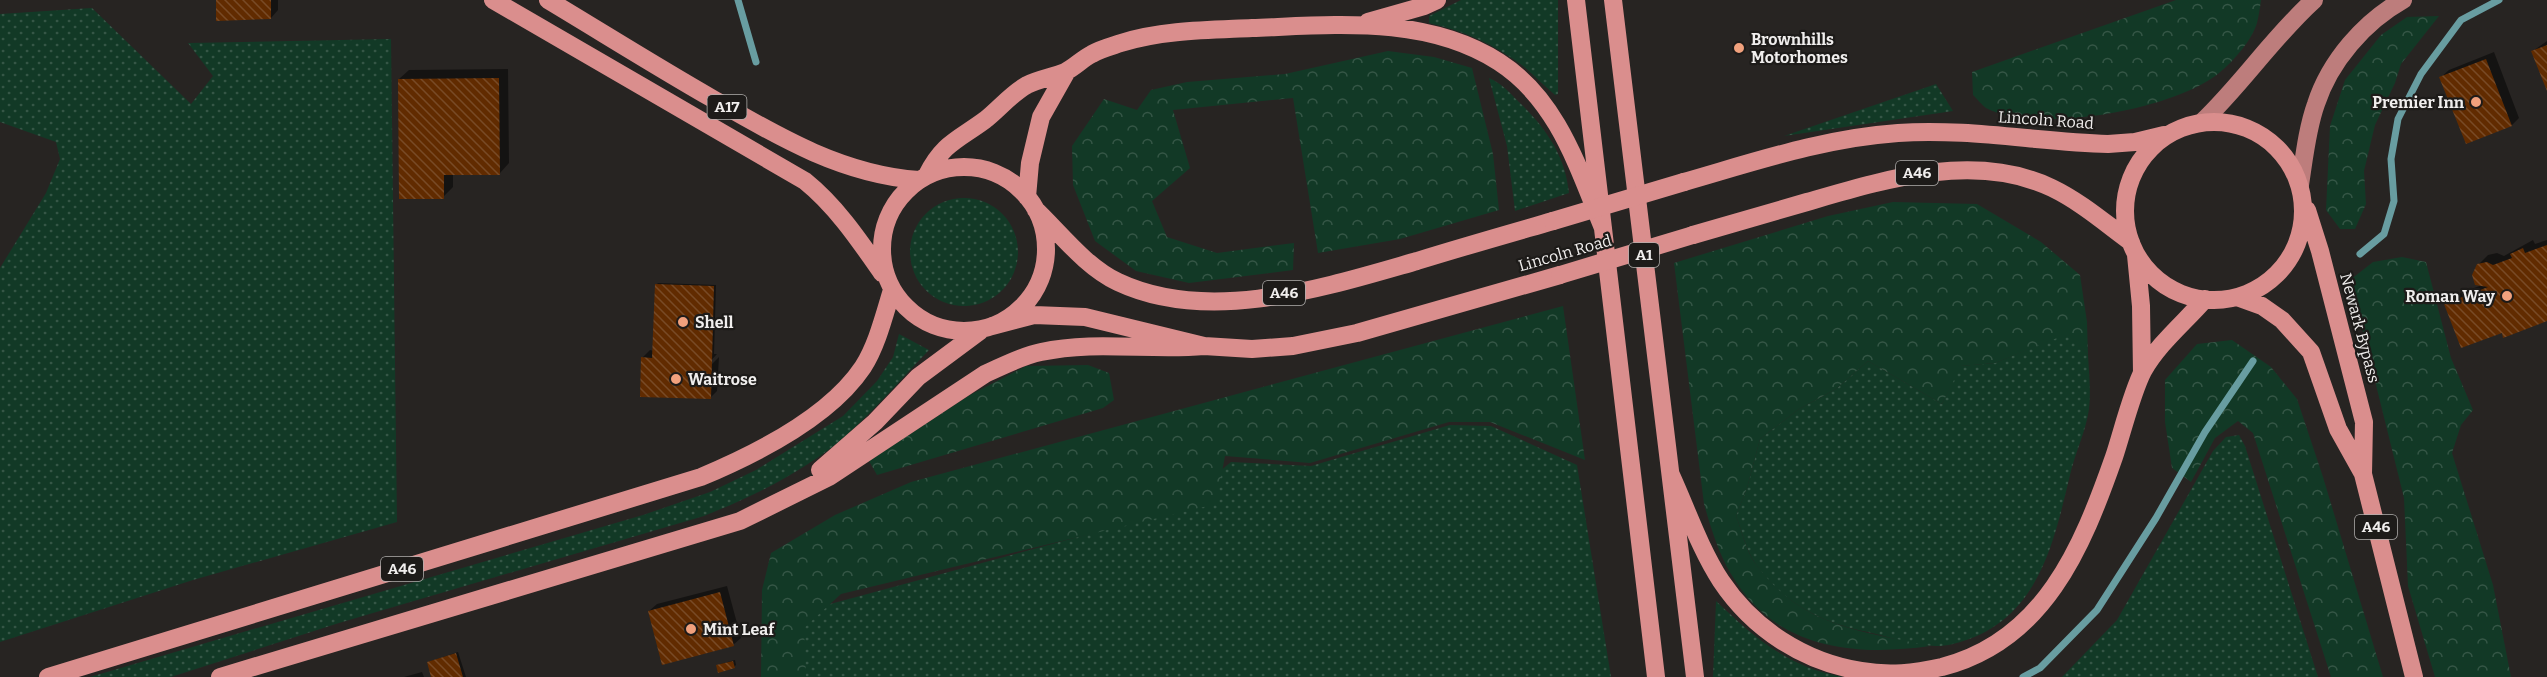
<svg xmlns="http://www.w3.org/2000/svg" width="2547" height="677" font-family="Bitter,serif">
  <defs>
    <pattern id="grass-dots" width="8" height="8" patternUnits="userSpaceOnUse" patternTransform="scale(1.5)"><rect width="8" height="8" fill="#123926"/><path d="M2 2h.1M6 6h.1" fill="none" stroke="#355646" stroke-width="1.8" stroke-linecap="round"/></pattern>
    <pattern id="forest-crowns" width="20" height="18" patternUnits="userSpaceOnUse" patternTransform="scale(1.5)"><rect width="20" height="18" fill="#123926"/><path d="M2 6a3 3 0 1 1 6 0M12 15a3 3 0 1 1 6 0" fill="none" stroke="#355646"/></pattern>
    <pattern id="building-back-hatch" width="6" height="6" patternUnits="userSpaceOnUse" patternTransform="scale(1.5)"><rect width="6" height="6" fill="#612b00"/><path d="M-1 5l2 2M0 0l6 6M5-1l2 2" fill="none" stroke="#784a26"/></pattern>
  </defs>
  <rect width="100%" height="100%" fill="#272422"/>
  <path fill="url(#grass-dots)" d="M1461 0H1558V94L1555 95C1544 86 1534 75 1523 66 1494 44 1464 31 1429 23V16Z
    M92 8 191 104 213 76 188 43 391 39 397 522 193 580 0 642V268L46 193 60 159 56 142 0 122V14Z
    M1489 78C1501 83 1509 92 1518 101 1545 127 1565 154 1569 193L1515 211 1507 146Z
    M1936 84 1953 111 1784 136Z
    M910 252a54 54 0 1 1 108 0a54 54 0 1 1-108 0Z
    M2067 333 2088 355C2089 372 2091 392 2089 409 2086 431 2075 453 2070 475 2053 546 2037 624 1953 644 1926 651 1895 638 1868 632 1823 623 1782 603 1755 563 1746 550 1742 531 1736 516L1747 488 1760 439 1799 409 1836 389 1868 361 1942 404 1960 366 1995 363Z
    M899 334 929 350C903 377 878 406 850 432 808 470 756 495 704 516L339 623 171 677H90L643 515 710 492 756 470 843 416 877 381 893 357Z
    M1450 425 1491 426 1577 465 1611 677H796L797 613 1170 512 1231 462 1311 466Z
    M2239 435 2245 446 2318 677H2062L2117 620 2213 451 2226 437Z
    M1716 601C1755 638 1788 667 1843 677H1713Z"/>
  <path fill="url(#forest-crowns)" d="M2176 0H2261C2260 7 2259 15 2257 23 2252 40 2233 62 2219 73 2176 109 2037 135 1986 108 1982 105 1977 99 1973 95L1972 72Z
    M2439 16 2401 64 2395 83 2375 125 2364 171 2366 204 2355 229H2340L2326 210 2330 126 2345 80 2381 35 2407 17Z
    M1388 51 1434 57 1472 68 1493 154 1499 210 1400 239 1318 253 1293 98 1173 110 1190 168 1152 201 1167 237 1217 253 1294 243 1293 270 1189 283 1136 271 1095 241 1073 185 1072 146 1104 99 1137 110 1151 90 1187 82 1285 74Z
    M1893 202 1977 204 2041 242 2080 275 2087 322 2088 355 2067 334 1995 363 1961 366 1942 404 1868 361 1836 389 1799 409 1760 439 1747 488 1736 516C1742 531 1746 551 1755 563 1801 627 1860 631 1930 646 1852 657 1774 648 1731 574 1718 552 1711 528 1704 504L1674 263 1828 216Z
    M2402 257 2426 262 2451 358 2473 410 2461 425 2452 453 2493 585 2511 677H2435L2408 586 2404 498 2350 280 2373 262Z
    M1563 306 1585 460 1490 422H1449L1310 463 1225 456 1216 504 841 594 804 628 806 677H761L762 590 771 553 835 515 911 482Z
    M2232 340 2271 367 2297 399 2323 477 2383 677H2331L2253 433 2238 421 2215 438 2191 482 2172 468 2165 422V380L2197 344Z
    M1088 365 1109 373 1114 400 1103 408 877 475 869 461 970 395 1026 366Z"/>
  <path fill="#0007" d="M217 0H278V10L271 18Z
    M2547 41V87L2533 51Z
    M2494 52 2519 118 2512 125 2441 77 2449 70Z
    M508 69 509 163 500 173 453 174V187L443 197 399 79 409 70Z
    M2533 240 2535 244 2547 240V319L2503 331 2446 305 2456 295 2482 285 2478 265 2488 255 2497 253 2504 256Z
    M658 283 716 285 714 354H717L706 366 708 368 719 357 717 391 710 398 642 358 650 350 654 351 656 285Z
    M727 586 741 638 733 645 649 611 657 604Z
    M458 652 466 677H433L429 663 431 661Z
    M735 660 736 665 734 667 717 665Z
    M422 672 424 677H404Z"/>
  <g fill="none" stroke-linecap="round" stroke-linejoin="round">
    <path stroke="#689da1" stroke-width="7" d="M738 0 756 62
      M2360 254 2384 234 2394 201 2391 159 2398 119 2421 74 2461 20 2499 0
      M2023 677 2040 668 2097 610 2156 518 2205 432 2253 361"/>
  </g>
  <path fill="url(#building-back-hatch)" d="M216 0H271V19L216 21Z
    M2547 45V91L2531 51Z
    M2486 59 2512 126 2466 144 2439 77Z
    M499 78 500 175H444V199H399L398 79Z
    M2547 245V321L2503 338 2502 333 2461 348 2444 304 2488 287 2475 285 2472 275 2477 264 2487 262 2493 265 2512 258 2510 254 2523 248 2525 253Z
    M655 284 714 286 711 399 640 397 641 357 652 358Z
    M720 592 734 646 662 665 648 611Z
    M456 653 463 677H431L427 662Z
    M733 661 735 668 718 673 716 665Z"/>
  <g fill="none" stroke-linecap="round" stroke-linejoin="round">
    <path stroke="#bd7d7c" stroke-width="18" d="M2202 122C2242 84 2273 37 2314 0
      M2300 185C2304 159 2307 129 2316 104 2330 61 2364 22 2403 0"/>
    <path stroke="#da8e8d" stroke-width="18" d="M493 0 805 181C836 206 859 240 882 273
      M548 0C603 33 657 67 713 99 777 136 843 175 919 180
      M1576 0 1656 677
      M1613 0 1695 677
      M1368 22 1424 6 1437 0
      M2125 211a89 89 0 1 1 178 0a89 89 0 1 1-178 0Z
      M882 249a82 82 0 1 1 164 0a82 82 0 1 1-164 0Z
      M927 175C943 143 958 140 985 120 999 109 1012 93 1027 85 1039 79 1053 77 1065 72 1075 67 1082 59 1092 54 1100 49 1112 46 1121 43 1162 30 1210 30 1252 28 1334 25 1426 15 1499 62 1558 100 1578 168 1603 228
      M1684 182C1754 162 1824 138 1898 133 1967 128 2038 142 2108 144L2135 142 2164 135
      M1027 197 1030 163 1041 117 1067 71
      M1036 210C1061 234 1086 267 1118 282 1209 325 1326 287 1417 261 1462 247 1508 234 1553 221
      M2307 210 2320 251 2364 422 2363 474 2414 677
      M1693 235C1731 224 1769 213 1807 202 1883 180 1975 151 2052 188 2081 202 2105 223 2131 242
      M2136 255 2141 306 2142 373
      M2237 297 2262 306 2282 320 2311 352 2338 429 2362 472
      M992 326 1034 315 1085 317 1204 346 1252 349 1293 346 1357 333 1560 275
      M820 470 875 422 918 377 980 331
      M1671 475C1687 510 1700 549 1721 581 1753 629 1804 662 1861 671 1890 676 1914 673 1942 667 2044 641 2082 548 2114 457 2122 433 2132 392 2143 371 2159 343 2184 323 2205 299
      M48 677 701 477C756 454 829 418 863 367 877 345 884 316 892 290
      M220 677 740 521 829 477 985 374C1003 366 1021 356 1041 352 1095 340 1150 351 1204 346"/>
    <path stroke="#da8e8d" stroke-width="18" d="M1553 221 1684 182
      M1560 275 1693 235"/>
  </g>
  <g fill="#f1a17d" stroke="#1d1b19" stroke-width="2">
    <circle cx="1739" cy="48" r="6"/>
    <circle cx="2476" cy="102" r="6"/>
    <circle cx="2507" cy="296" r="6"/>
    <circle cx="683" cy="322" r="6"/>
    <circle cx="676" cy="379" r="6"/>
    <circle cx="691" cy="629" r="6"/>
  </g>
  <g text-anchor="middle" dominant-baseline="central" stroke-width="4.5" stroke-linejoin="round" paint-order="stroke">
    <g fill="#1d1b19" stroke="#b1afad" stroke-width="1.5">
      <rect x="707.5" y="95" width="39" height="24" rx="4.5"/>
      <rect x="1896" y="161" width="42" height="24" rx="4.5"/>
      <rect x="1629" y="243" width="30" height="24" rx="4.5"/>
      <rect x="1263" y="281" width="42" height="24" rx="4.5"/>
      <rect x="2355" y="515" width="42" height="24" rx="4.5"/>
      <rect x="381" y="557" width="42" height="24" rx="4.5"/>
    </g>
    <g font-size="15" font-weight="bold" fill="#f0eeed">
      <text x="727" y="107">A17</text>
      <text x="1917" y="173">A46</text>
      <text x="1644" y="255">A1</text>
      <text x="1284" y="293">A46</text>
      <text x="2376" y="527">A46</text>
      <text x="402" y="569">A46</text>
    </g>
    <g font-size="16" font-weight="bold" fill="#f0eeed" stroke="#1d1b19" text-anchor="start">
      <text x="1751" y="39">Brownhills<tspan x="1751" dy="18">Motorhomes</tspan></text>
      <text x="2464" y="102" text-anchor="end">Premier Inn</text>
      <text x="2495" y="296" text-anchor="end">Roman Way</text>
      <text x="695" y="322">Shell</text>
      <text x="688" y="379">Waitrose</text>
      <text x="703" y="629">Mint Leaf</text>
    </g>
    <g font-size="16" fill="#f0eeed" stroke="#1d1b19">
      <text transform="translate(2046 120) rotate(4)">Lincoln Road</text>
      <text transform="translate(1565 253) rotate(-16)">Lincoln Road</text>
      <text transform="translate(2360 328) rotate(75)">Newark Bypass</text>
    </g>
  </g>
</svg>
